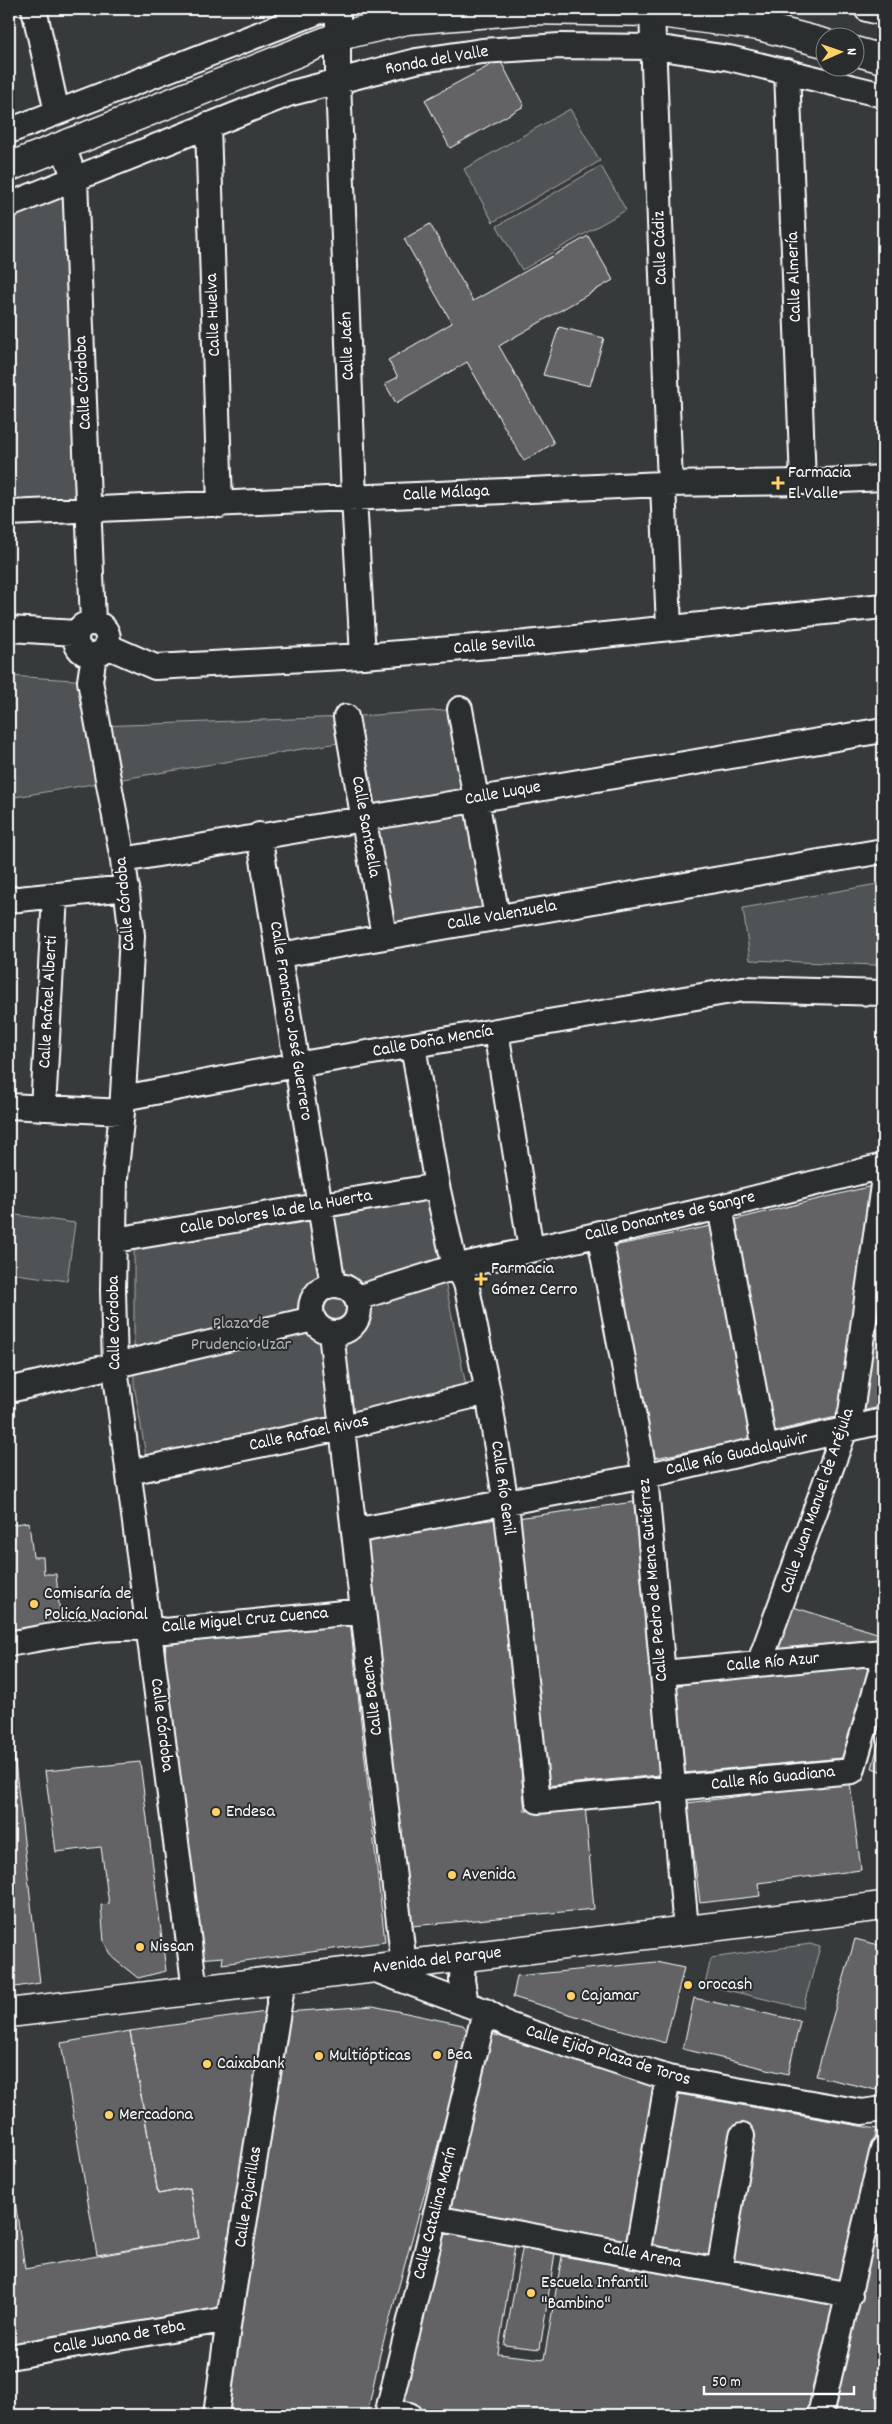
<svg xmlns="http://www.w3.org/2000/svg" width="892" height="2424" font-family="Dekko,sans-serif">
  <rect width="100%" height="100%" fill="#373a3b"/>
  <filter id="ink" filterUnits="userSpaceOnUse"><feTurbulence type="fractalNoise" baseFrequency=".02" numOctaves="2"/><feDisplacementMap in="SourceGraphic" scale="10" xChannelSelector="R" yChannelSelector="G"/><feConvolveMatrix kernelMatrix="1 2 1 2 8 2 1 2 1" color-interpolation-filters="sRGB"/></filter>
  <g filter="url(#ink)">
    <path fill="#505354" stroke="#a8a9aa" d="M570 109 600 161 493 222 464 169Z
      M601 166 626 210 522 270 497 226Z
      M75 180 89 509 9 513V205Z
      M9 676 90 681 98 726 346 717 460 709 497 917 384 936 350 741 9 798Z
      M883 883V927L876 965 750 960 743 908Z
      M428 1196 467 1391 147 1463 134 1384V1246Z
      M9 1214 75 1223 67 1281 9 1273Z
      M810 1944 820 1947 803 2008 705 1985 711 1958Z"/>
    <path fill="#636465" stroke="#fff" d="M500 60 524 106 450 148 425 100Z
      M430 224 473 301 588 236 613 280 499 346 554 443 524 461 467 362 396 403 385 384 398 377 388 360 452 323 404 239Z
      M559 327 604 338 590 386 543 375Z
      M872 1186 840 1416 771 1432 733 1220Z
      M711 1226 750 1439 650 1459 613 1246Z
      M883 1285V1406L863 1411Z
      M634 1502 660 1775 545 1786 517 1518Z
      M497 1519 525 1811 585 1805 594 1909 412 1926 367 1537Z
      M29 1522 33 1557H43L44 1574H56L62 1635 9 1644V1525Z
      M793 1607 880 1634 877 1642 775 1651Z
      M350 1621 385 1942 222 1964 223 1957 197 1959 165 1657 166 1641Z
      M871 1665 842 1758 683 1773 673 1683Z
      M9 1709 40 1983 9 1988Z
      M883 1726V1772L872 1768Z
      M140 1762 166 1971 138 1978 114 1959 104 1942 101 1905 109 1904 101 1847 56 1852 45 1771Z
      M850 1782 861 1870 758 1883 760 1896 700 1903 687 1803Z
      M855 1939 883 1946V2065L876 2090 816 2076Z
      M656 1962 684 1968 665 2043 513 1997 517 1976Z
      M694 1998 800 2021 788 2074 683 2049Z
      M373 2006 463 2025 469 2033 380 2354 367 2415H223L285 2012Z
      M266 2012 221 2314 9 2348V2160L25 2269 199 2238 190 2188 158 2194 130 2031Z
      M130 2031 158 2194 190 2188 199 2238 97 2255 61 2043Z
      M489 2033 659 2087 629 2248 443 2211Z
      M673 2093 877 2129 840 2285 646 2250Z
      M883 2180V2415H826Z
      M438 2231 515 2245 498 2354 544 2359 562 2256 837 2304 807 2415H442L397 2406Z
      M525 2234 557 2240 540 2349 504 2345Z"/>
    <g fill="none" stroke-linecap="round" stroke-linejoin="round">
      <defs>
        <path id="street" d="M34 9 57 112
          M338 9V81L354 498 363 656
          M867 9 883 13
          M652 12 670 484
          M787 71 803 482
          M208 125 220 505
          M9 131 325 9
          M63 146 75 180 93 623
          M9 205 288 94 416 61 482 51 560 46 654 47 729 58 883 95
          M663 484 669 628
          M9 513 663 484 803 482 883 478
          M76 639a16 16 0 1 1 32 0a16 16 0 1 1-32 0Z
          M9 629 77 633
          M107 646 155 667 363 656 527 643 883 606
          M94 655 90 681 123 860 132 936 122 1112 115 1178 113 1290 115 1367 195 1990
          M460 709 497 917
          M346 717 384 936
          M259 835 333 1285
          M123 860 883 730
          M9 900 127 888
          M280 955 883 851
          M496 1031 531 1250
          M413 1046 437 1186 455 1267 466 1283 488 1392 506 1504 538 1801 852 1771 883 1665
          M123 1098 296 1065 743 989 883 993
          M9 1106 122 1112
          M43 1108 55 896
          M720 1207 765 1449
          M599 1233 645 1476 686 1929
          M115 1240 437 1186
          M311 1309a24 24 0 1 1 48 0a24 24 0 1 1-48 0Z
          M357 1298 455 1267 720 1207 883 1166
          M331 1333 404 1965
          M9 1390 313 1319
          M129 1472 340 1428 488 1392
          M354 1531 645 1476 883 1421
          M9 1644C53 1636 122 1621 165 1631L363 1611
          M759 1664 851 1413 883 1185
          M663 1673 883 1652
          M463 1958 462 1980 466 2004
          M376 1970 485 2011 508 2025 668 2078 862 2112 883 2109
          M435 2218 850 2295
          M637 2255 668 2078
          M719 2271 742 2136
          M9 2357 229 2319
          M388 2411 409 2415
          M216 2415 229 2319 283 1980
          M387 2415 485 2011
          M820 2415 883 2149"/>
        <path id="secondary" d="M854 51 883 59
          M9 167 339 36 407 20 528 10 652 12 759 26 824 43
          M9 2013 883 1906"/>
      </defs>
      <use href="#street" stroke="#fff" stroke-width="28"/>
      <use href="#secondary" stroke="#fff" stroke-width="31"/>
      <use href="#street" stroke="#2a2d2e" stroke-width="24"/>
      <use href="#secondary" stroke="#2a2d2e" stroke-width="28"/>
    </g>
  </g>
  <g fill="#ffd166" stroke="#2a2d2e" stroke-width="2">
    <path d="M775.5 475.5h5v5h5v5h-5v5h-5v-5h-5v-5h5z"/>
    <path d="M478.5 1271.5h5v5h5v5h-5v5h-5v-5h-5v-5h5z"/>
    <circle cx="34" cy="1604" r="5"/>
    <circle cx="216" cy="1812" r="5"/>
    <circle cx="452" cy="1875" r="5"/>
    <circle cx="140" cy="1947" r="5"/>
    <circle cx="688" cy="1985" r="5"/>
    <circle cx="571" cy="1996" r="5"/>
    <circle cx="437" cy="2055" r="5"/>
    <circle cx="319" cy="2056" r="5"/>
    <circle cx="207" cy="2064" r="5"/>
    <circle cx="109" cy="2115" r="5"/>
    <circle cx="531" cy="2293" r="5"/>
  </g>
  <g text-anchor="middle" dominant-baseline="central" stroke-width="4" stroke-linejoin="round" paint-order="stroke">
    <g font-size="18" fill="#fff" stroke="#2a2d2e">
      <text transform="translate(437 61) rotate(-10)">Ronda del Valle</text>
      <text transform="translate(661 248) rotate(-92)">Calle Cádiz</text>
      <text transform="translate(795 277) rotate(-92)">Calle Almería</text>
      <text transform="translate(214 315) rotate(-92)">Calle Huelva</text>
      <text transform="translate(348 346) rotate(-92)">Calle Jaén</text>
      <text transform="translate(84 383) rotate(-93)">Calle Córdoba</text>
      <text transform="translate(446 494) rotate(-3)">Calle Málaga</text>
      <text transform="translate(494 646) rotate(-5)">Calle Sevilla</text>
      <text transform="translate(503 794) rotate(-10)">Calle Luque</text>
      <text transform="translate(365 827) rotate(80)">Calle Santaella</text>
      <text transform="translate(126 904) rotate(-95)">Calle Córdoba</text>
      <text transform="translate(502 916) rotate(-10)">Calle Valenzuela</text>
      <text transform="translate(49 1002) rotate(-87)">Calle Rafael Alberti</text>
      <text transform="translate(290 1021) rotate(81)">Calle Francisco José Guerrero</text>
      <text transform="translate(433 1042) rotate(-10)">Calle Doña Mencía</text>
      <text transform="translate(276 1213) rotate(-10)">Calle Dolores la de la Huerta</text>
      <text transform="translate(670 1217) rotate(-13)">Calle Donantes de Sangre</text>
      <text transform="translate(115 1323) rotate(-91)">Calle Córdoba</text>
      <text transform="translate(309 1434) rotate(-12)">Calle Rafael Rivas</text>
      <text transform="translate(737 1455) rotate(-13)">Calle Río Guadalquivir</text>
      <text transform="translate(502 1488) rotate(82)">Calle Río Genil</text>
      <text transform="translate(818 1501) rotate(-71)">Calle Juan Manuel de Aréjula</text>
      <text transform="translate(654 1580) rotate(-95)">Calle Pedro de Mena Gutiérrez</text>
      <text transform="translate(245 1621) rotate(-5)">Calle Miguel Cruz Cuenca</text>
      <text transform="translate(773 1663) rotate(-5)">Calle Río Azur</text>
      <text transform="translate(373 1696) rotate(-97)">Calle Baena</text>
      <text transform="translate(161 1725) rotate(83)">Calle Córdoba</text>
      <text transform="translate(773 1779) rotate(-6)">Calle Río Guadiana</text>
      <text transform="translate(437 1961) rotate(-7)">Avenida del Parque</text>
      <text transform="translate(608 2056) rotate(17)">Calle Ejido Plaza de Toros</text>
      <text transform="translate(249 2197) rotate(-81)">Calle Pajarillas</text>
      <text transform="translate(436 2213) rotate(-76)">Calle Catalina Marín</text>
      <text transform="translate(642 2256) rotate(11)">Calle Arena</text>
      <text transform="translate(119 2338) rotate(-10)">Calle Juana de Teba</text>
    </g>
    <g font-size="18" fill="#fff" stroke="#2a2d2e" text-anchor="start">
      <text x="788" y="473">Farmacia<tspan x="788" dy="21">El Valle</tspan></text>
      <text x="491" y="1269">Farmacia<tspan x="491" dy="21">Gómez Cerro</tspan></text>
      <text x="44" y="1594">Comisaría de<tspan x="44" dy="21">Policía Nacional</tspan></text>
      <text x="226" y="1812">Endesa</text>
      <text x="462" y="1875">Avenida</text>
      <text x="150" y="1947">Nissan</text>
      <text x="698" y="1985">orocash</text>
      <text x="581" y="1996">Cajamar</text>
      <text x="447" y="2055">Bea</text>
      <text x="329" y="2056">Multiópticas</text>
      <text x="217" y="2064">Caixabank</text>
      <text x="119" y="2115">Mercadona</text>
      <text x="541" y="2283">Escuela Infantil<tspan x="541" dy="21">"Bambino"</tspan></text>
    </g>
    <g font-size="18" fill="#b0b2b2" stroke="#2a2d2e">
      <text x="241" y="1324">Plaza de<tspan x="241" dy="21">Prudencio Uzar</tspan></text>
    </g>
  </g>
  <rect width="892" height="2424" fill="none" stroke="#2a2d2e" stroke-width="30"/>
  <rect x="15" y="15" width="862" height="2394" fill="none" stroke="#fff" stroke-width="2" filter="url(#ink)"/>
  <g transform="translate(840 52) rotate(88)"><circle r="24" fill="#2a2d2e" stroke="#7f8182"/>
  <path d="M0-4L9 19L0 12L-9 19Z" fill="#ffd166"/>
  <text y="-8" font-size="14" font-weight="bold" text-anchor="middle" fill="#ffffff">N</text>
  </g>
  <path d="M704 2386v8h150v-8" fill="none" stroke="#ffffff" stroke-width="2.5"/>
  <text x="712" y="2386" font-size="15" fill="#ffffff" stroke="#2a2d2e" stroke-width="4" paint-order="stroke">50 m</text>
</svg>
